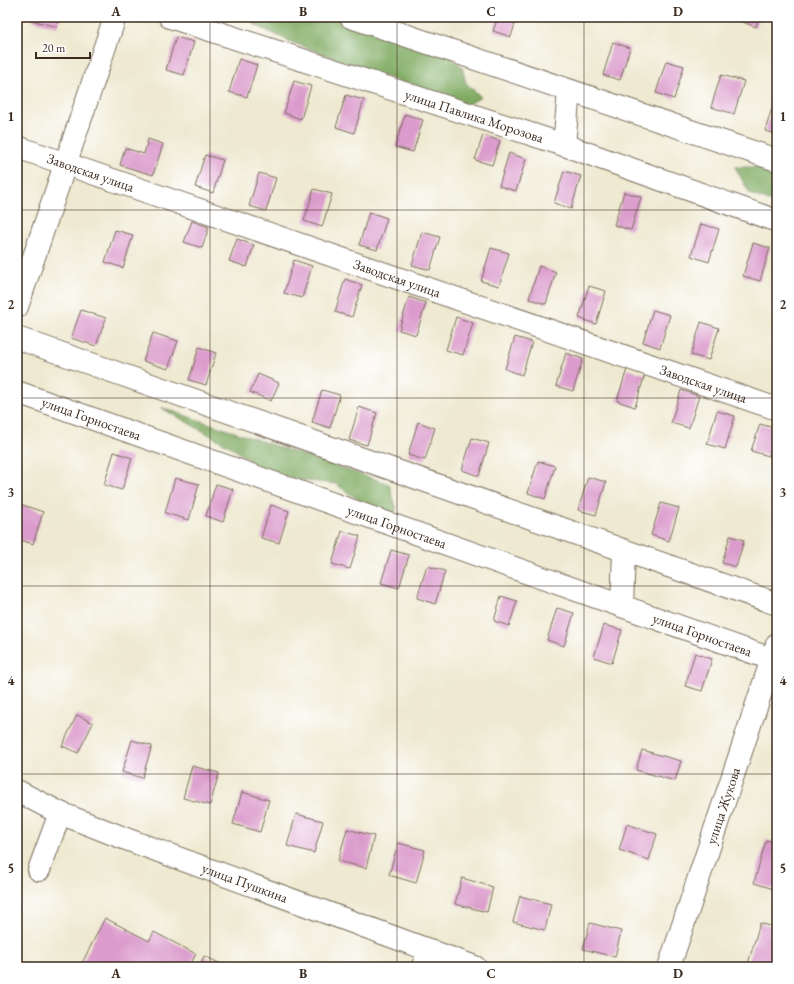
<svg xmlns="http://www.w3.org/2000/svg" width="794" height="984" font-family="'EB Garamond',serif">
  <rect width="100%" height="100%" fill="#fff"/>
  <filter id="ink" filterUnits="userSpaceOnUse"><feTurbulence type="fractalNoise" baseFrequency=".025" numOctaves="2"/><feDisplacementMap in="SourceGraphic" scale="8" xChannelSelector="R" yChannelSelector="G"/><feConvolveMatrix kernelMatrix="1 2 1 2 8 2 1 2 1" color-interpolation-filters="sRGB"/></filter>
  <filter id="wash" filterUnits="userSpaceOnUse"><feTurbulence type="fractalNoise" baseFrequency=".012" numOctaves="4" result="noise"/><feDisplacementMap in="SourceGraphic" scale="16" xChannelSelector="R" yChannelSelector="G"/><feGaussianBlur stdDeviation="0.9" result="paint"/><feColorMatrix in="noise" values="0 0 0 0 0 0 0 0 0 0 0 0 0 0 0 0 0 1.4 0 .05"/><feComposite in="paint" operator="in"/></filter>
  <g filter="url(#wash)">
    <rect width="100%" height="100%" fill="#eee9d0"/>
    <path fill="#80ab62" stroke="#5e6a40" d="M249 17H334L447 54 462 67 466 83 481 97 469 104 449 100 291 42 253 24Z
      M735 167H754L777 173V204L750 194Z
      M160 407 389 484 396 507 395 517 369 507 336 484 300 480 263 470 231 447Z"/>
    <g id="blocks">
      <path fill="#db9bcc" d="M32 17H60L57 27 32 20Z
        M498 17H517L511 37 493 31Z
        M741 17H759L756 27 740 21Z
        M176 37 194 42 184 75 166 70Z
        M613 42 630 48 620 80 603 75Z
        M239 59 257 65 247 97 229 92Z
        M666 61 684 66 674 99 656 93Z
        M721 75 744 81 734 114 711 107Z
        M294 81 311 86 301 119 284 113Z
        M346 95 364 100 354 133 336 127Z
        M775 98 777 99V134L765 131Z
        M405 114 423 120 413 152 395 147Z
        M483 135 500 141 492 165 475 160Z
        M148 139 163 144 153 175 120 165 125 148 144 154Z
        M509 153 526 159 516 191 499 186Z
        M205 155 223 160 213 193 195 187Z
        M564 171 581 176 571 209 554 203Z
        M259 173 276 178 266 211 249 206Z
        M314 189 332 194 322 227 304 221Z
        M624 192 641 197 631 230 614 225Z
        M369 212 387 218 377 250 359 245Z
        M192 221 209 227 202 248 184 242Z
        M701 224 719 229 709 262 691 256Z
        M115 230 133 235 123 268 105 262Z
        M422 232 440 237 430 270 412 265Z
        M237 239 254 245 247 267 229 261Z
        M753 243 770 248 760 281 743 276Z
        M491 248 509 253 499 286 481 281Z
        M294 260 312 266 302 298 284 293Z
        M539 266 556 272 546 304 529 299Z
        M345 279 362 285 352 317 335 312Z
        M589 286 606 291 596 324 579 318Z
        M409 297 426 303 416 335 399 330Z
        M81 310 106 318 96 346 71 338Z
        M653 310 670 315 660 348 643 342Z
        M456 317 473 323 463 355 446 350Z
        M701 322 719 328 709 360 691 355Z
        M153 333 178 341 168 369 143 361Z
        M515 337 532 342 522 375 505 369Z
        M199 347 216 353 206 385 189 380Z
        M566 353 583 359 573 391 556 386Z
        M627 369 645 374 635 407 617 401Z
        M258 374 279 383 271 401 250 392Z
        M322 390 340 395 330 428 312 422Z
        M681 390 699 396 689 428 671 423Z
        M359 407 377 413 367 445 349 440Z
        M717 411 735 416 725 449 707 444Z
        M418 422 435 428 425 460 408 455Z
        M760 424 777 429 769 456 751 451Z
        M472 438 489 443 479 476 462 470Z
        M114 452 132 458 122 490 104 485Z
        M538 461 555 466 545 499 528 493Z
        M588 477 606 482 596 515 578 510Z
        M175 478 199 484 189 520 165 513Z
        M216 484 233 489 223 522 206 516Z
        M17 503 43 512 33 544 17 539Z
        M661 503 679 508 669 541 651 535Z
        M271 505 289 511 279 543 261 538Z
        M342 531 360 536 350 569 332 564Z
        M730 536 744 540 736 567 722 563Z
        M391 550 409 555 399 588 381 583Z
        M427 566 445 571 435 604 417 598Z
        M501 596 517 601 509 626 494 621Z
        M557 608 574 613 564 646 547 640Z
        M604 625 622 630 612 663 594 657Z
        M695 653 712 659 702 691 685 686Z
        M77 715 93 723 78 753 62 746Z
        M132 740 152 746 142 778 122 772Z
        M642 750 681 761 675 781 636 770Z
        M192 766 219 773 210 805 183 798Z
        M242 792 269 800 260 832 233 824Z
        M296 814 323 821 314 853 287 846Z
        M627 824 657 834 649 860 619 850Z
        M347 829 374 836 366 868 338 861Z
        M766 840 777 843V890L754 883Z
        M398 843 425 850 416 883 389 875Z
        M462 878 493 887 487 912 455 904Z
        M520 896 551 904 545 930 513 922Z
        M105 918 149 941 154 932 196 954 189 967H80Z
        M590 923 621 931 615 957 583 949Z
        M760 923 777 928V967H747Z
        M204 956 228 967H199Z"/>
    </g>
  </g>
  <g filter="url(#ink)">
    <use href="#blocks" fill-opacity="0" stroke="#7a6d5c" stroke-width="1"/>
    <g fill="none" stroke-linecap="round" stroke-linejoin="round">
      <defs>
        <g id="minor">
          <path id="s1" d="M170 17 564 145 777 221"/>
          <path d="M351 17 777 160"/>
          <path d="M564 145 569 91"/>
          <path id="s2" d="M17 147 777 409"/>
          <path d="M17 307 115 17"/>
          <path d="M17 338 777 604"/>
          <path id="s3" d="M17 392 777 661"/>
          <path d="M622 606 624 551"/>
          <path id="s4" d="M17 791 60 813 126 839 475 967"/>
          <path d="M39 870 60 813"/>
          <path d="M422 967 432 951"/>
          <path id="s5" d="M669 967 777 644"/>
        </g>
      </defs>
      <use href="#minor" stroke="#7a6d5c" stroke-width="24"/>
      <use href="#minor" stroke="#fff" stroke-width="22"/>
    </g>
  </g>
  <path fill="none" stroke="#3b2a1e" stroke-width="1" stroke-opacity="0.55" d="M210 17V967M397 17V967M584 17V967M17 210H777M17 398H777M17 586H777M17 774H777"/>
  <g text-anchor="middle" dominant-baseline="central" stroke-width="3" stroke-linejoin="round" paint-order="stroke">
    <g font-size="14" fill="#3b2a1e" stroke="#fff">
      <text stroke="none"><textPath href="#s1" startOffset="320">улица Павлика Морозова</textPath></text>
      <text stroke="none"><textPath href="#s2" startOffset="78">Заводская улица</textPath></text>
      <text stroke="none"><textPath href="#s2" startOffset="402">Заводская улица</textPath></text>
      <text stroke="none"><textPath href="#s2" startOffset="726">Заводская улица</textPath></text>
      <text stroke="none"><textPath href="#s3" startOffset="79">улица Горностаева</textPath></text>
      <text stroke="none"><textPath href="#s3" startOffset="403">улица Горностаева</textPath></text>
      <text stroke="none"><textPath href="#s3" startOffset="727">улица Горностаева</textPath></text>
      <text stroke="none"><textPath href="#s5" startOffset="170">улица Жукова</textPath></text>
      <text stroke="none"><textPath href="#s4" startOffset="246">улица Пушкина</textPath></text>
    </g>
  </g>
  <rect width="794" height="984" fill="none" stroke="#fff" stroke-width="44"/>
  <path d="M36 52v6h54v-6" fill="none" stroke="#3b2a1e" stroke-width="2"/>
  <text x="42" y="52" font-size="12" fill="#3b2a1e" stroke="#ffffff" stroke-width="3" paint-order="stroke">20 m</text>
  <rect x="22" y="22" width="750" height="940" fill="none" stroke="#3b2a1e" stroke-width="1.5"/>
  <g font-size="13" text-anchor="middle" font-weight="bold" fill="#3b2a1e">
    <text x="116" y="16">A</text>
    <text x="303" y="16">B</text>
    <text x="491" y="16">C</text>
    <text x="678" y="16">D</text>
    <text x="11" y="121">1</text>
    <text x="783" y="121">1</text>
    <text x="11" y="309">2</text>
    <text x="783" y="309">2</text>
    <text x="11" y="497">3</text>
    <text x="783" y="497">3</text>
    <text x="11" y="685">4</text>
    <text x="783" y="685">4</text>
    <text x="11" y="873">5</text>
    <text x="783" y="873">5</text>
    <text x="116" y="978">A</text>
    <text x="303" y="978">B</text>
    <text x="491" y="978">C</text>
    <text x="678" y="978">D</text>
  </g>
</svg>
